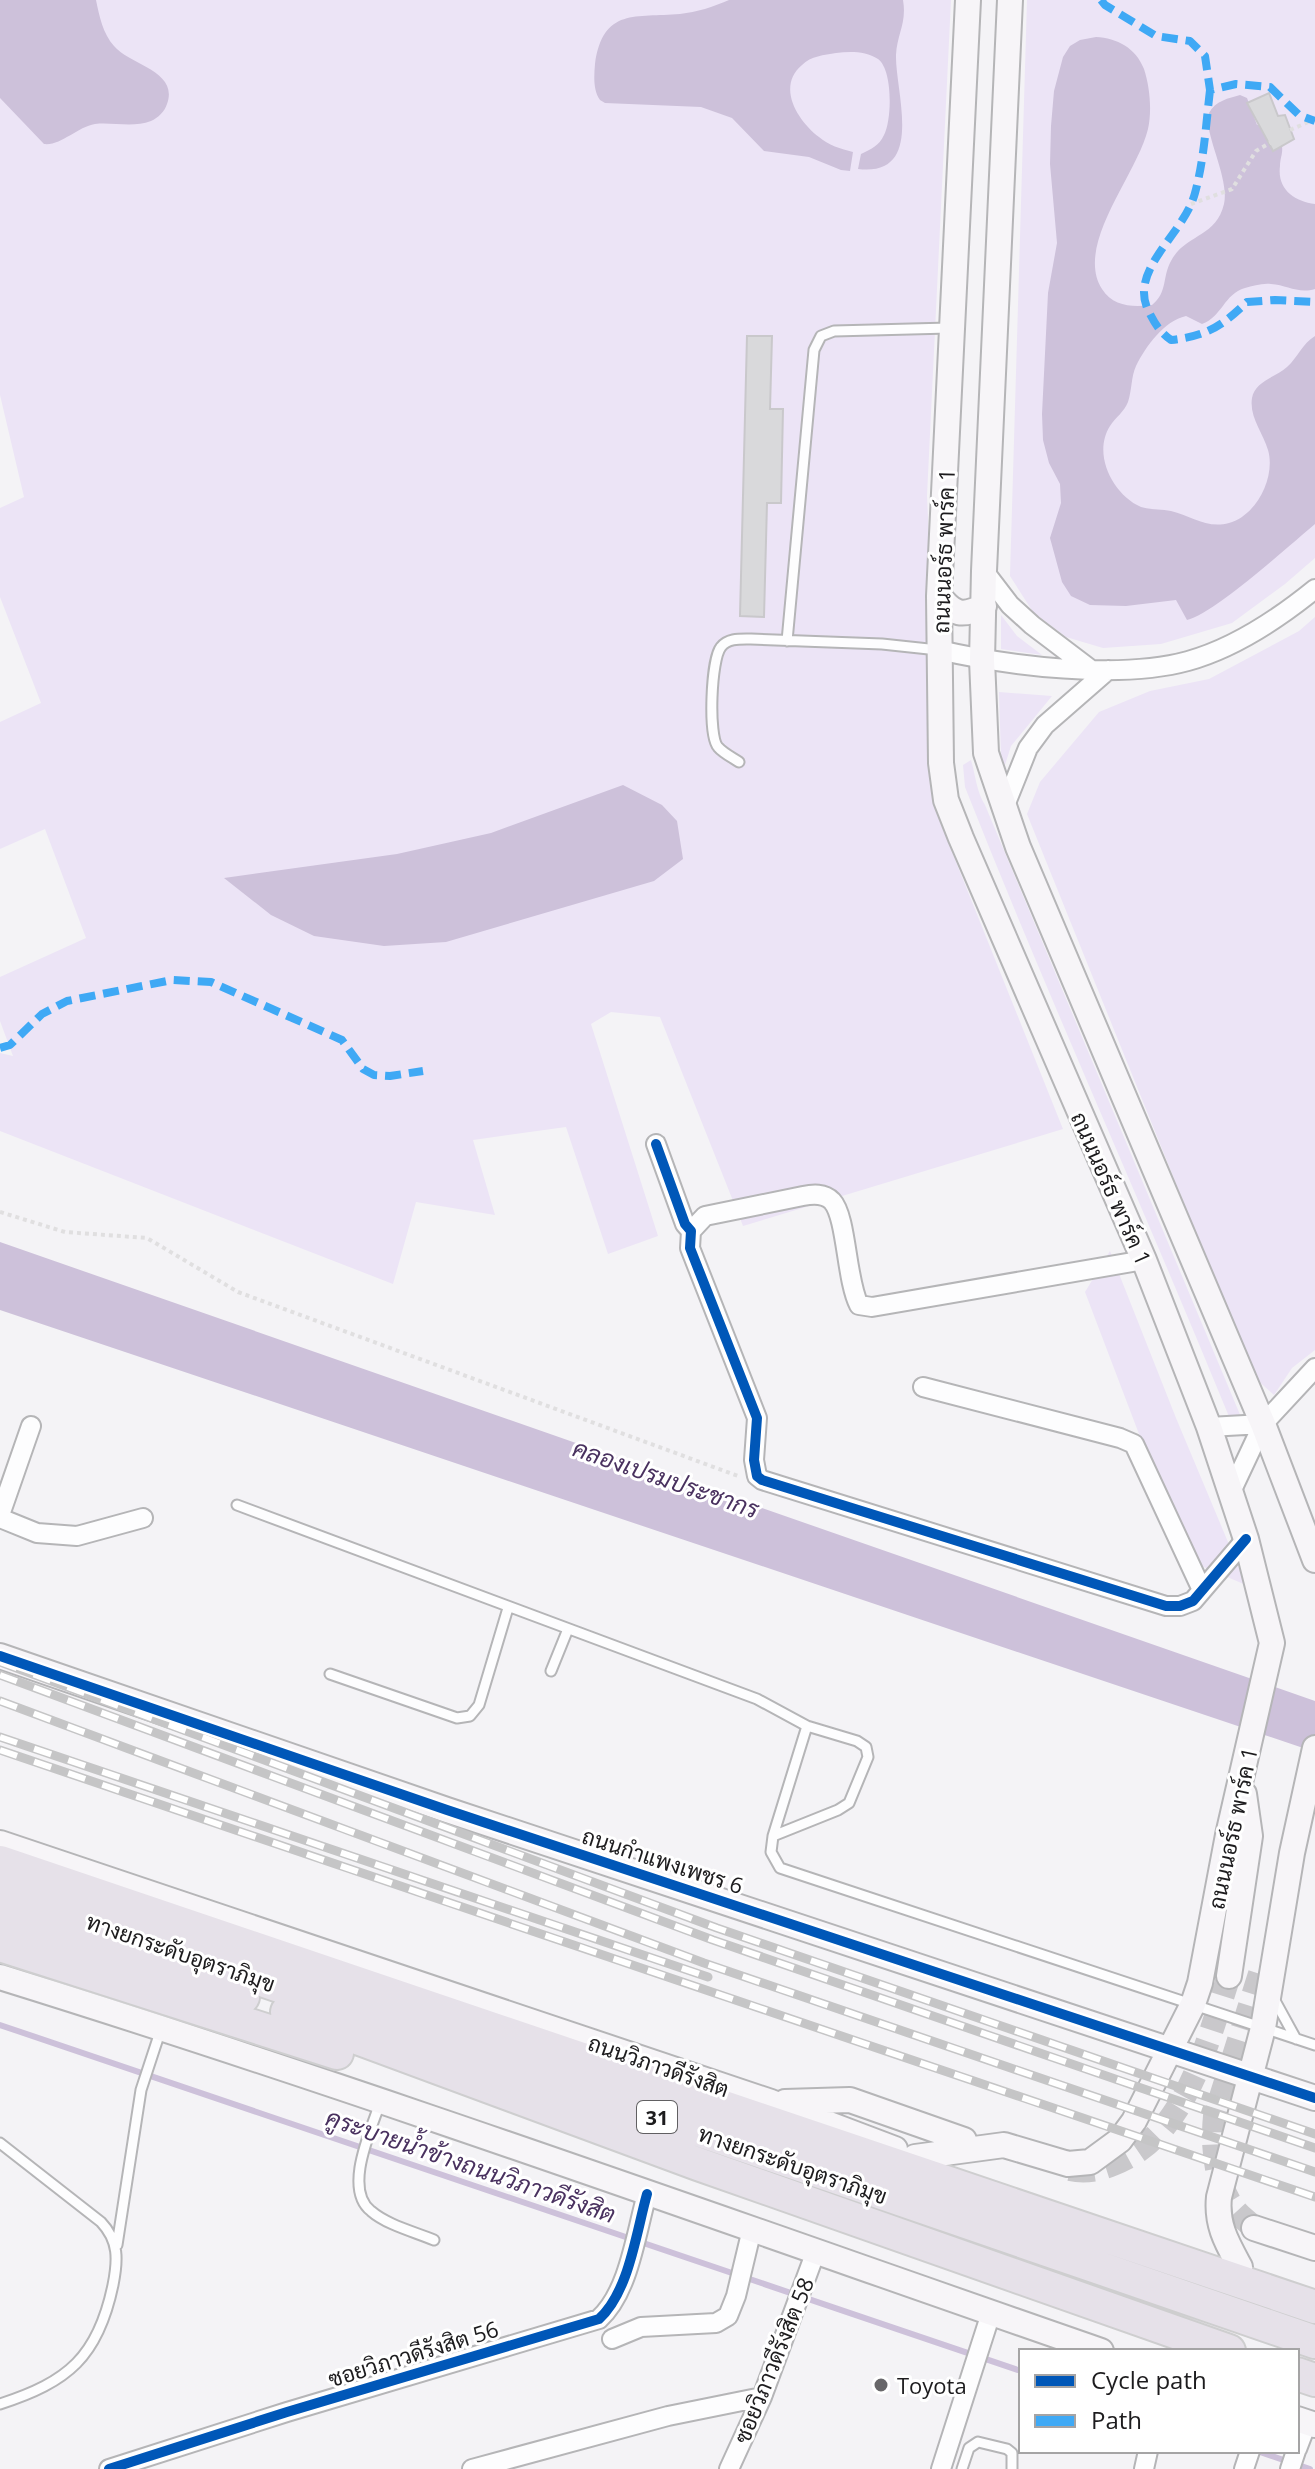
<svg xmlns="http://www.w3.org/2000/svg" width="1315" height="2469" font-family="'Open Sans',Sarabun,sans-serif">
  <rect width="100%" height="100%" fill="#f4f3f6"/>
  <path fill="#ece4f6" d="M0 0H951L927 496 942 827 1063 1129 743 1226 660 1017 611 1012 591 1024 658 1236 608 1254 566 1127 473 1140 495 1215 416 1202 393 1284 0 1131V1053L13 1056 0 1021V977L86 938 45 829 0 849V722L41 703 0 597V508L24 497 0 395Z
    M1027 0H1315V558L1285 584 1232 623 1161 644 1103 648 1066 637 1033 612 1010 576Z
    M1001 615 1017 636 1042 655 1001 649Z
    M1315 617V1350L1292 1368 1274 1395 1254 1377 1027 814 1040 782 1099 712 1150 691 1209 679 1299 631Z
    M999 692 1052 696 1011 746 1004 768 1001 757Z
    M971 760C976 777 976 790 985 805L1241 1417 1230 1419C1144 1208 1049 1000 965 787L963 765Z
    M1110 1251 1176 1418 1246 1585 1199 1565 1139 1434 1085 1292Z"/>
  <path fill="#cdc1da" d="M0 0H96C99 15 103 34 114 46 130 65 179 71 167 104 165 111 158 118 151 121 133 128 113 122 95 124 77 127 61 146 44 144L0 98Z
    M729 0H903C907 23 897 34 896 55 895 92 926 177 858 169L861 154C871 149 879 146 884 135 892 120 893 70 878 59 866 51 850 51 836 53 824 55 811 56 802 65 776 87 798 121 819 137 828 145 841 149 853 152L850 171 841 170 809 157 764 151 732 118 701 107 605 103 600 100C593 90 594 76 595 64 603 7 636 18 680 14 697 12 713 7 729 0Z
    M1096 37C1117 38 1136 48 1144 69 1150 87 1152 111 1148 129 1137 175 1074 245 1102 289 1113 307 1133 307 1152 305 1168 292 1162 277 1171 261 1185 234 1216 238 1224 204 1230 178 1202 130 1209 113 1215 101 1229 98 1240 95L1247 98 1257 125 1261 124 1273 151 1282 146C1283 154 1280 158 1280 166 1277 189 1294 201 1315 204V289C1298 294 1287 285 1271 284 1262 283 1253 286 1245 288 1224 294 1222 317 1202 324L1186 316C1164 321 1146 346 1136 366 1131 377 1132 390 1128 402 1124 412 1116 417 1110 426 1092 454 1113 495 1141 507 1150 510 1161 509 1171 511 1191 516 1207 529 1229 523 1256 516 1276 477 1268 450 1263 433 1249 417 1252 398 1255 381 1276 377 1287 367 1298 357 1302 344 1315 336V524C1291 544 1213 615 1187 620L1176 600 1126 606 1090 605 1071 596 1062 582 1050 538 1061 503 1060 484 1049 463 1043 440 1042 414 1048 293 1057 243 1050 164 1051 126 1054 91 1063 57 1070 46 1080 40Z
    M623 785 662 805 677 821 683 859 654 881 446 942 384 946 314 936 271 915 224 878 397 854 491 833Z
    M0 1242 1315 1701V1752L0 1310Z"/>
  <g fill="none" stroke-linecap="round" stroke-linejoin="round">
    <path stroke="#cdc1da" stroke-width="6" d="M0 2025 1021 2371
      M1257 2451 1310 2469"/>
  </g>
  <path fill="#d9d9db" stroke="#c9c8cb" stroke-width="2" d="M1269 93 1278 116 1285 115 1294 139 1273 151 1247 103Z
    M747 336H772L770 409H783L781 503H767L764 617 740 616Z"/>
  <g fill="none" stroke-linecap="round" stroke-linejoin="round">
    <path stroke="#c9c8cb" stroke-width="24" stroke-dasharray="24 12" stroke-linecap="butt" d="M1070 2169C1084 2172 1099 2170 1113 2164 1187 2136 1206 2044 1229 1976
      M1254 2228C1248 2222 1240 2216 1235 2210 1215 2185 1212 2146 1215 2116L1260 1974"/>
    <defs>
      <path id="lane" d="M787 641 814 350 821 336 834 331 949 328
        M739 762C733 758 723 753 718 747 708 736 711 659 721 647 728 638 740 639 751 639L882 644 938 650
        M237 1505 757 1699 807 1726 773 1836 771 1852 780 1868 1315 2045
        M551 1671 568 1629
        M330 1674 457 1718 470 1716 479 1705 508 1608
        M773 1836 838 1810 849 1803 868 1757 866 1747 857 1741 807 1726
        M1273 1997 1296 2039
        M380 2103C371 2130 343 2189 371 2211 387 2225 415 2232 434 2240
        M0 2143 101 2222C119 2241 118 2260 113 2285 98 2357 68 2382 0 2404
        M117 2245 141 2090 161 2029
        M962 2469 969 2448 978 2442 1007 2449 1012 2453V2469"/>
      <path id="street" d="M984 571 1010 605 1032 625 1090 669
        M939 650C1009 666 1119 680 1188 661 1235 648 1278 619 1315 589
        M1004 808 1028 748 1045 725 1108 670
        M656 1144 685 1224 691 1231 690 1248 757 1418 754 1460 757 1476 762 1480 1166 1606H1180L1193 1601 1246 1539
        M691 1231 705 1216 803 1196C813 1194 824 1193 832 1201 847 1217 846 1280 859 1305L872 1307 1144 1260
        M923 1387 1120 1438 1134 1444 1202 1590
        M1209 1427 1263 1424
        M1231 1492 1263 1424 1315 1368
        M0 1515 31 1426
        M0 1518 37 1533 77 1536 143 1518
        M612 2339 641 2327 716 2323 728 2316 736 2296 752 2229
        M1297 2449 1307 2423
        M109 2469 287 2412 599 2319C629 2292 636 2233 647 2194
        M472 2469 668 2416 762 2397
        M729 2469 762 2397 816 2251
        M941 2469 991 2313
        M1144 2469 1148 2451
        M1244 2469 1250 2451
        M1290 2469 1296 2451"/>
      <path id="secondary" d="M1010 0 984 571 982 660 986 753 1018 847 1263 1424 1315 1560
        M939 596C954 615 962 617 984 606
        M0 1656 447 1810 1315 2098
        M0 1843 771 2102 895 2149
        M1229 1976 1250 1836 1244 1794
        M0 1977C370 2092 735 2224 1101 2351
        M785 2102 850 2100 964 2140
        M915 2157 1004 2145 1068 2164 1090 2162 1120 2140 1134 2121 1193 2004 1200 1983 1228 1835 1272 1643 1246 1539 1209 1427 1144 1260 961 838 946 800 941 763 939 596 968 0
        M1254 2228 1315 2248
        M1240 2267C1227 2243 1216 2225 1219 2197L1263 2028 1292 1853 1315 1748
        M1297 2419 1315 2425"/>
      <path id="highway" d="M0 1862 1315 2307
        M0 1890 1315 2342
        M0 1915 243 1997
        M0 1945 337 2053
        M287 2012 698 2164 1229 2351
        M1297 2374 1315 2380"/>
    </defs>
    <use href="#lane" stroke="#b5b5b7" stroke-width="13"/>
    <use href="#street" stroke="#b5b5b7" stroke-width="22"/>
    <use href="#secondary" stroke="#b5b5b7" stroke-width="28"/>
    <use href="#highway" stroke="#cececf" stroke-width="36"/>
    <path stroke="#e0dfe0" stroke-width="4" stroke-dasharray="4 4" stroke-linecap="butt" d="M1290 130 1313 120
      M1191 204 1232 189 1256 151 1270 143
      M0 1212 65 1232 147 1238 238 1292 738 1476"/>
    <use href="#lane" stroke="#fdfdfe" stroke-width="9"/>
    <use href="#street" stroke="#fdfdfe" stroke-width="18"/>
    <use href="#secondary" stroke="#f7f5f8" stroke-width="24"/>
    <use href="#highway" stroke="#e6e1e9" stroke-width="32"/>
    <defs>
      <path id="rail" d="M0 1662 717 1928 1315 2134
        M0 1675 713 1940 1315 2148
        M0 1701 704 1963 1315 2172
        M0 1737 708 1977
        M0 1750 1315 2197"/>
    </defs>
    <use href="#rail" stroke="#c5c5c6" stroke-width="9"/>
    <use href="#rail" stroke="#fff" stroke-width="6" stroke-dasharray="18" stroke-linecap="butt"/>
    <path stroke="#3fa9f5" stroke-width="8" stroke-dasharray="16 8" stroke-linecap="butt" d="M1101 0 1105 5 1156 36 1190 41 1205 56 1210 90 1236 84 1270 87 1299 115 1315 121
      M1210 90C1206 124 1204 160 1195 193 1184 235 1127 270 1149 312 1155 324 1160 332 1171 340 1207 336 1222 326 1247 302L1275 300 1315 302
      M0 1048 10 1045 42 1014 67 1001 172 980 211 982 342 1040 363 1069 374 1075 390 1076 423 1071"/>
    <defs>
      <path id="cycleway" d="M656 1144 685 1224 691 1231 690 1248 757 1418 754 1460 757 1476 762 1480 1166 1606H1180L1193 1601 1246 1539
        M0 1656 447 1810 1315 2098
        M109 2469 287 2412 599 2319C629 2292 636 2233 647 2194"/>
    </defs>
    <use href="#cycleway" stroke="#fff" stroke-width="15"/>
    <use href="#cycleway" stroke="#0057b8" stroke-width="10"/>
  </g>
  <circle fill="#68676a" stroke="#fff" stroke-width="3" cx="881" cy="2385" r="8"/>
  <g text-anchor="middle" dominant-baseline="central" stroke-width="6" stroke-linejoin="round" paint-order="stroke">
    <rect fill="#fff" stroke="#616062" stroke-width="2" x="637" y="2101" width="40" height="32" rx="6"/>
    <g font-size="20" font-weight="bold" fill="#1d1c1e">
      <text x="657" y="2117">31</text>
    </g>
    <g font-size="22" fill="#1d1c1e" stroke="#fff">
      <text transform="translate(943 551) rotate(-88)">ถนนนอร์ธ พาร์ค 1</text>
      <text transform="translate(1112 1188) rotate(66)">ถนนนอร์ธ พาร์ค 1</text>
      <text transform="translate(1232 1828) rotate(-78)">ถนนนอร์ธ พาร์ค 1</text>
      <text transform="translate(663 1860) rotate(18)">ถนนกำแพงเพชร 6</text>
      <text transform="translate(181 1952) rotate(19)">ทางยกระดับอุตราภิมุข</text>
      <text transform="translate(659 2065) rotate(19)">ถนนวิภาวดีรังสิต</text>
      <text transform="translate(793 2164) rotate(19)">ทางยกระดับอุตราภิมุข</text>
      <text transform="translate(413 2353) rotate(-17)">ซอยวิภาวดีรังสิต 56</text>
      <text transform="translate(773 2360) rotate(-68)">ซอยวิภาวดีรังสิต 58</text>
    </g>
    <g font-size="22" fill="#1d1c1e" stroke="#fff" text-anchor="start">
      <text x="897" y="2385">Toyota</text>
    </g>
    <g font-size="24" font-style="italic" fill="#49315f" stroke="#fff">
      <text transform="translate(666 1478) rotate(19)">คลองเปรมประชากร</text>
      <text transform="translate(471 2165) rotate(19)">คูระบายน้ำข้างถนนวิภาวดีรังสิต</text>
    </g>
  </g>
  <rect x="1019" y="2349" width="280" height="104" fill="#ffffff" stroke="#a5a4a5" stroke-width="2"/>
  <rect x="1035" y="2375" width="40" height="12" fill="#0057b8" stroke="#a5a4a5" stroke-width="2"/>
  <text x="1091" y="2389" font-size="24" fill="#1d1c1e">Cycle path</text>
  <rect x="1035" y="2415" width="40" height="12" fill="#3fa9f5" stroke="#a5a4a5" stroke-width="2"/>
  <text x="1091" y="2429" font-size="24" fill="#1d1c1e">Path</text>
</svg>
